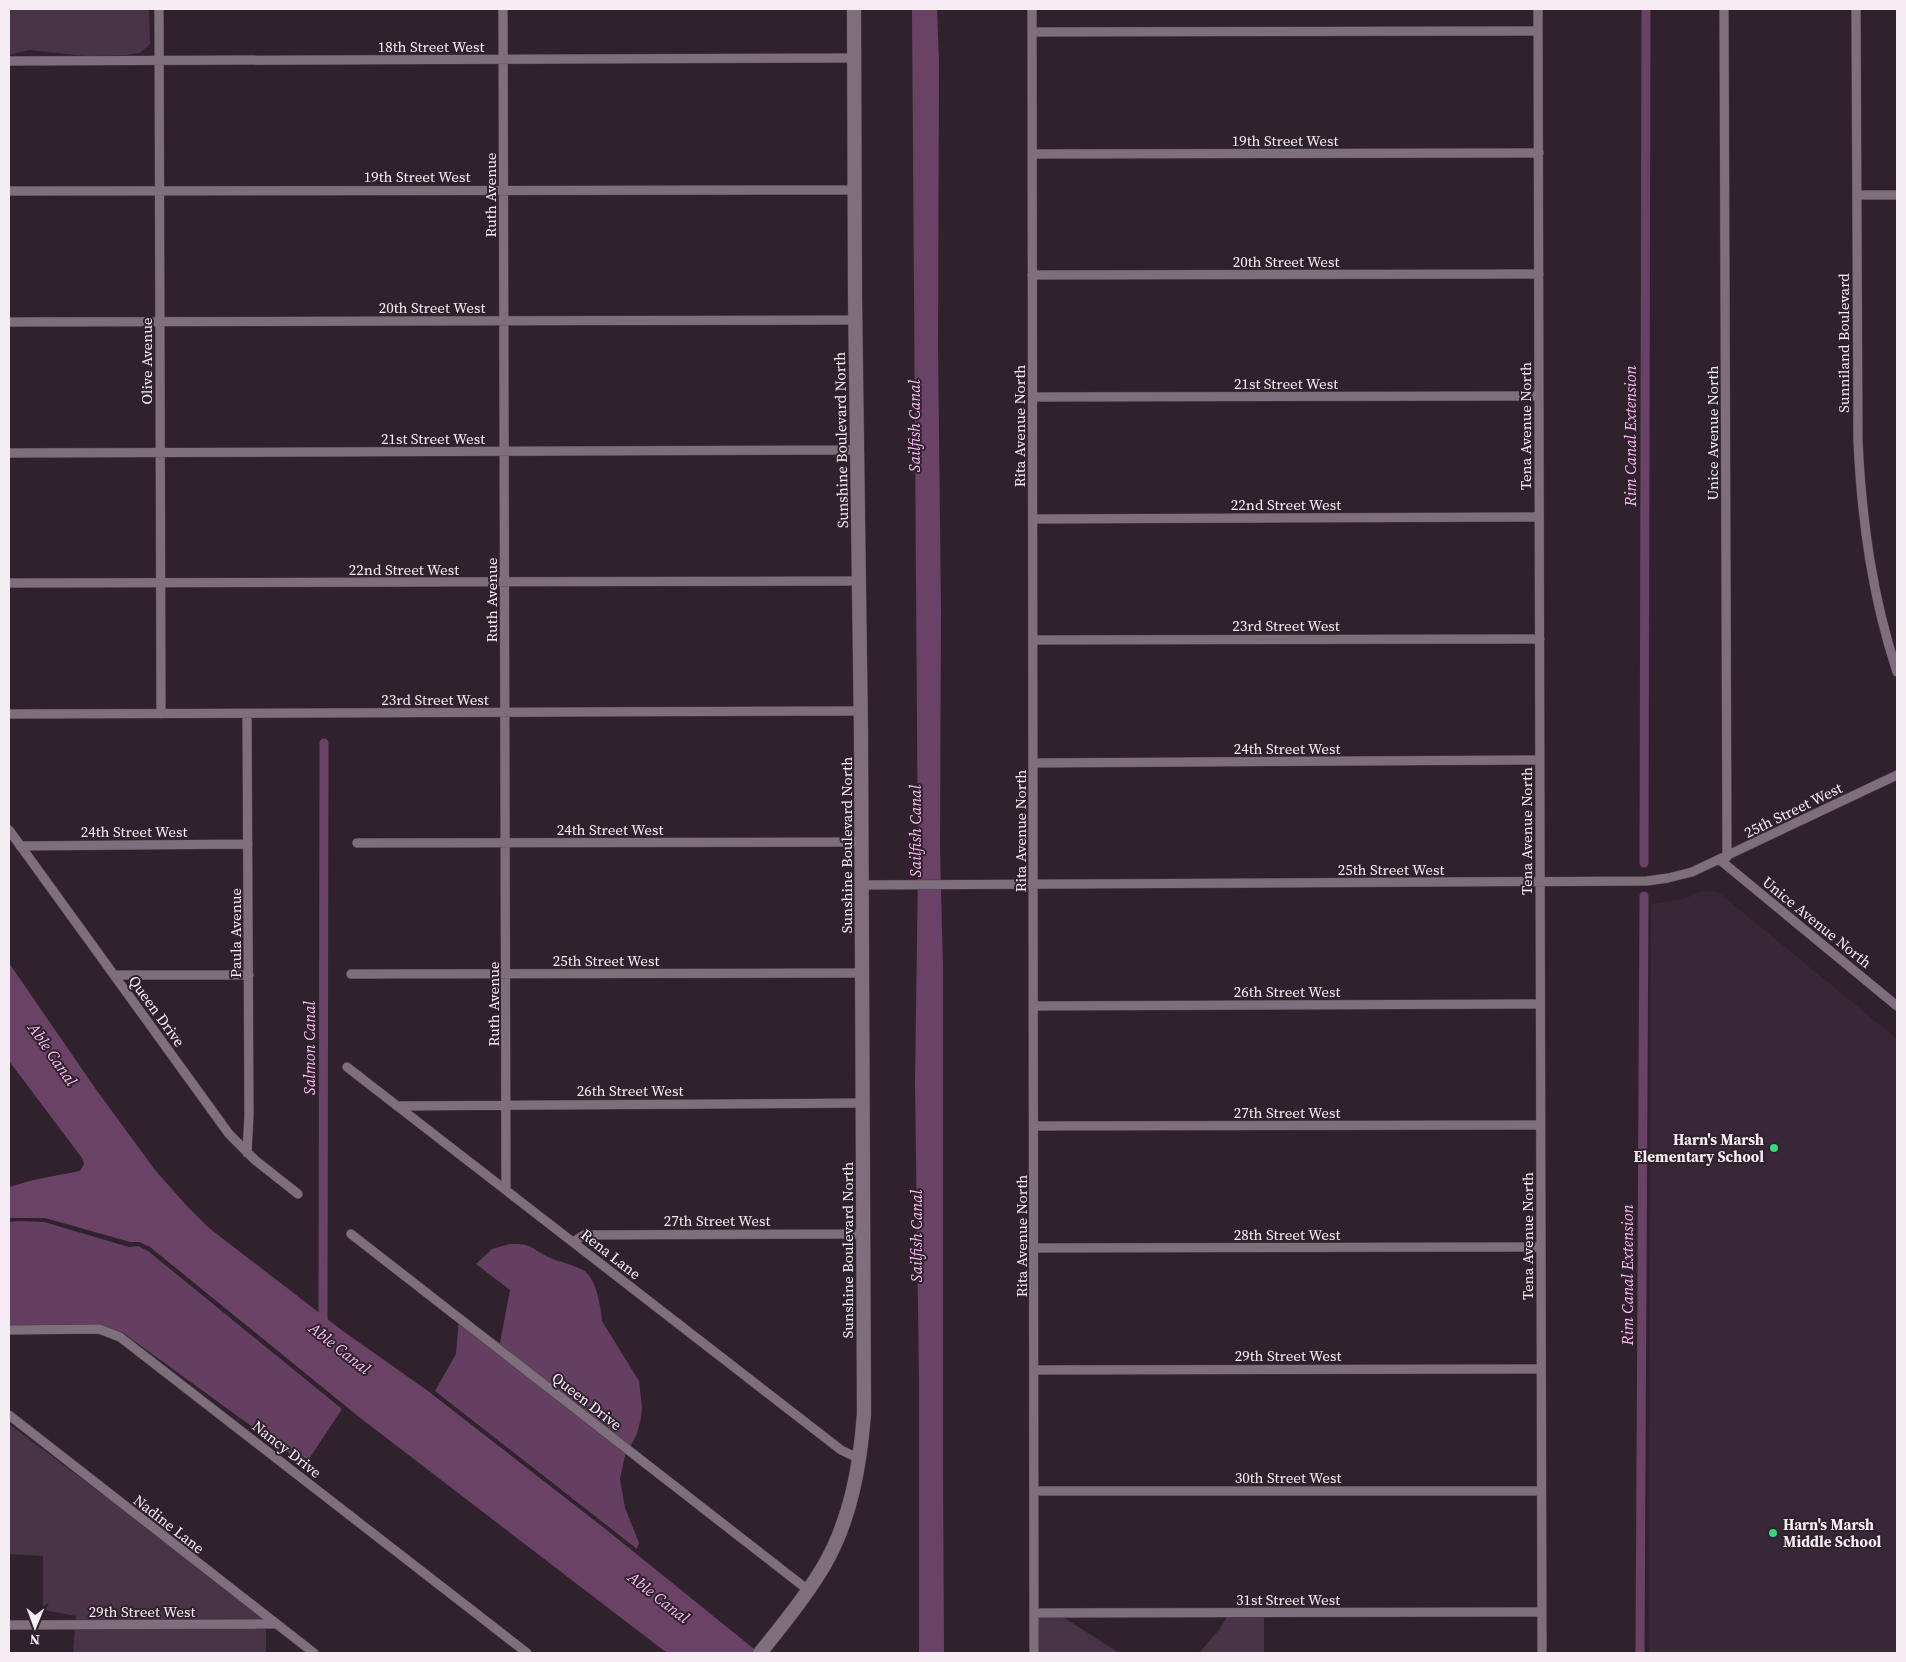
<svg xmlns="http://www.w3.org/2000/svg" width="1906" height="1662" font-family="'Source Serif 4',serif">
  <rect width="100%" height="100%" fill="#2f222d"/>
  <path fill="#392738" d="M1703 891 1718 892 1897 1039V1653H1649L1651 904 1684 899Z"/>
  <path fill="#493346" d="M9 9H149L150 44 140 53 127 55 86 56 29 50 9 55Z
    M9 1424 266 1617V1653H73L76 1616 43 1610V1556L9 1554Z
    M1232 1609H1264V1653H1199L1219 1630Z
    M1034 1611 1060 1615 1119 1653H1036Z"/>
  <path fill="#653f61" d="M18 1221 44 1222 129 1247 138 1246 148 1251 342 1409 305 1465 122 1332 9 1329V1222Z
    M510 1244C532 1244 528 1246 546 1256 558 1262 572 1264 583 1270 596 1277 601 1307 602 1321L639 1381 642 1407 641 1418 637 1434 625 1456 620 1479 625 1508 639 1543 637 1549 435 1391 456 1354 459 1318 500 1343 510 1290 476 1264 492 1249Z"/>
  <path fill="#694265" d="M912 9H937L939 61 938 345 941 608 940 849 943 969V1473L944 1653H919V1380L915 1082 918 870Z
    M9 963 95 1088 155 1170 187 1206 209 1228 343 1331 428 1391 608 1531 759 1653H667L359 1417 150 1247 139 1242H130L45 1218H9V1187L33 1180 80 1171 84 1164 82 1158 9 1061Z"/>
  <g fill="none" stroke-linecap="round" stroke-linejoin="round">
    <path stroke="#694265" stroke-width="9" d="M1644 863 1646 9
      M323 1328 324 743
      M1640 1653 1644 896"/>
    <defs>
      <path id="street" d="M159 9 161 714
        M503 9 506 1190
        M1032 9 1034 1653
        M1538 9 1542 1653
        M1724 9 1727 857
        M1856 9 1858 442C1862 522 1872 596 1897 672
        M1032 32 1538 31
        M9 61 854 58
        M1032 154 1539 153
        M9 191 855 190
        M1857 195H1897
        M1032 275 1539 274
        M9 322 856 320
        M1033 397 1539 396
        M9 453 857 450
        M1033 519 1539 517
        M9 583 859 581
        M1033 640 1540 639
        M9 714 861 711
        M1033 763 1540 760
        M9 830 229 1134 255 1160 298 1194
        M357 843 862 842
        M20 846 248 844
        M1720 860 1897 1006
        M862 885 1647 881 1668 878 1692 872 1897 775
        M351 974 862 973
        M115 975H249
        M1033 1006 1540 1004
        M347 1067 841 1450 860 1459
        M397 1106 863 1103
        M1034 1126 1540 1125
        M247 1153 249 1115 247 714
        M351 1234 808 1590
        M573 1242 584 1235 863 1234
        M1034 1248 1541 1247
        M9 1330 99 1329 120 1337 527 1653
        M1035 1370 1541 1369
        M9 1415 314 1653
        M1035 1491H1541
        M1035 1613 1542 1612
        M9 1625 276 1624"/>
      <path id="secondary" d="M760 1653C783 1624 807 1595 825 1564 851 1518 860 1466 864 1414L861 733 855 298 854 9"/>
    </defs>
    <use href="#street" stroke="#483d46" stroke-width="10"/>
    <use href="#secondary" stroke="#483d46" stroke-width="15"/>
    <use href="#street" stroke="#7f6f7d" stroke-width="9"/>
    <use href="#secondary" stroke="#7f6f7d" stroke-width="14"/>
  </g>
  <g fill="#35d881" stroke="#2f222d" stroke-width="2">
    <circle cx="1774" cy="1148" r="5"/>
    <circle cx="1773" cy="1533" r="5"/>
  </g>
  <g text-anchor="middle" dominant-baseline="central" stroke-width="4" stroke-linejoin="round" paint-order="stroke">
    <g font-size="15" fill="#f6edf4" stroke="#2f222d">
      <text x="431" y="46">18th Street West</text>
      <text x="1285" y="140">19th Street West</text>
      <text x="417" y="176">19th Street West</text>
      <text transform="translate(490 195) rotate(-90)">Ruth Avenue</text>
      <text x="1286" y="261">20th Street West</text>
      <text x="432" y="307">20th Street West</text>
      <text transform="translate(1843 343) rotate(-90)">Sunniland Boulevard</text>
      <text transform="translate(146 361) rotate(-90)">Olive Avenue</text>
      <text x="1286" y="383">21st Street West</text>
      <text transform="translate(1019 426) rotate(-90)">Rita Avenue North</text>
      <text transform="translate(1525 426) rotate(-90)">Tena Avenue North</text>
      <text transform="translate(1712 433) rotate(-90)">Unice Avenue North</text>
      <text x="433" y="438">21st Street West</text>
      <text transform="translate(841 440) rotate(-91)">Sunshine Boulevard North</text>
      <text x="1286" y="504">22nd Street West</text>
      <text x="404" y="569">22nd Street West</text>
      <text transform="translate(491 600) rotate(-90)">Ruth Avenue</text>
      <text x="1286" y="625">23rd Street West</text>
      <text x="435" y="699">23rd Street West</text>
      <text x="1287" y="748">24th Street West</text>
      <text transform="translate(1793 810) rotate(-26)">25th Street West</text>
      <text x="610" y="829">24th Street West</text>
      <text x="134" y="831">24th Street West</text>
      <text transform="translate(1020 831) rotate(-90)">Rita Avenue North</text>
      <text transform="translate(1526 831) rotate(-90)">Tena Avenue North</text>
      <text transform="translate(846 845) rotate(-90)">Sunshine Boulevard North</text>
      <text x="1391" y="869">25th Street West</text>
      <text transform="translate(1817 922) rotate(39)">Unice Avenue North</text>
      <text transform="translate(235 933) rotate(-90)">Paula Avenue</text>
      <text x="606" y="960">25th Street West</text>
      <text x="1287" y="991">26th Street West</text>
      <text transform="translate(493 1004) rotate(-90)">Ruth Avenue</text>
      <text transform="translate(157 1011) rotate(54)">Queen Drive</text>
      <text x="630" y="1090">26th Street West</text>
      <text x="1287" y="1112">27th Street West</text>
      <text x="717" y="1220">27th Street West</text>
      <text x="1287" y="1234">28th Street West</text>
      <text transform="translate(1021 1236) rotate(-90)">Rita Avenue North</text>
      <text transform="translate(1527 1236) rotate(-90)">Tena Avenue North</text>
      <text transform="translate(847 1250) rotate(-90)">Sunshine Boulevard North</text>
      <text transform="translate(611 1254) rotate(38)">Rena Lane</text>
      <text x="1288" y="1355">29th Street West</text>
      <text transform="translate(587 1401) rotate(38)">Queen Drive</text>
      <text transform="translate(287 1449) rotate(38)">Nancy Drive</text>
      <text x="1288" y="1477">30th Street West</text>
      <text transform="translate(169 1524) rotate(38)">Nadine Lane</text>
      <text x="1288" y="1599">31st Street West</text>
      <text x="142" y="1611">29th Street West</text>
    </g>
    <g font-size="15" font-weight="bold" fill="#f6edf4" stroke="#2f222d" text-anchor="end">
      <text x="1764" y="1139">Harn's Marsh<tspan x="1764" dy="17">Elementary School</tspan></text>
      <text x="1783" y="1524" text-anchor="start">Harn's Marsh<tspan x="1783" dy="17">Middle School</tspan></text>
    </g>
    <g font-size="16" font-style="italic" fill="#fbbbf4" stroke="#2f222d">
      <text transform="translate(914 426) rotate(-90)">Sailfish Canal</text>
      <text transform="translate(1630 436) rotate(-90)">Rim Canal Extension</text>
      <text transform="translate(915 831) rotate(-90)">Sailfish Canal</text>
      <text transform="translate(309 1048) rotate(-90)">Salmon Canal</text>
      <text transform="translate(53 1054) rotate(55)">Able Canal</text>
      <text transform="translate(916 1236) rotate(-90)">Sailfish Canal</text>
      <text transform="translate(1627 1275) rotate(-90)">Rim Canal Extension</text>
      <text transform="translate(340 1348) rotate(38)">Able Canal</text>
      <text transform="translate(659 1597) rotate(38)">Able Canal</text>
    </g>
  </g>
  <rect width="1906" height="1662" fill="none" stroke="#f6edf4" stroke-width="20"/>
  <g transform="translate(35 1627) rotate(181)" stroke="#2f222d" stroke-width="4" paint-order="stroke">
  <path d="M0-4L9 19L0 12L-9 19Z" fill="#f6edf4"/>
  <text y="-8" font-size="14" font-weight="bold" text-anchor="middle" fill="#f6edf4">N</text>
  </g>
</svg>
